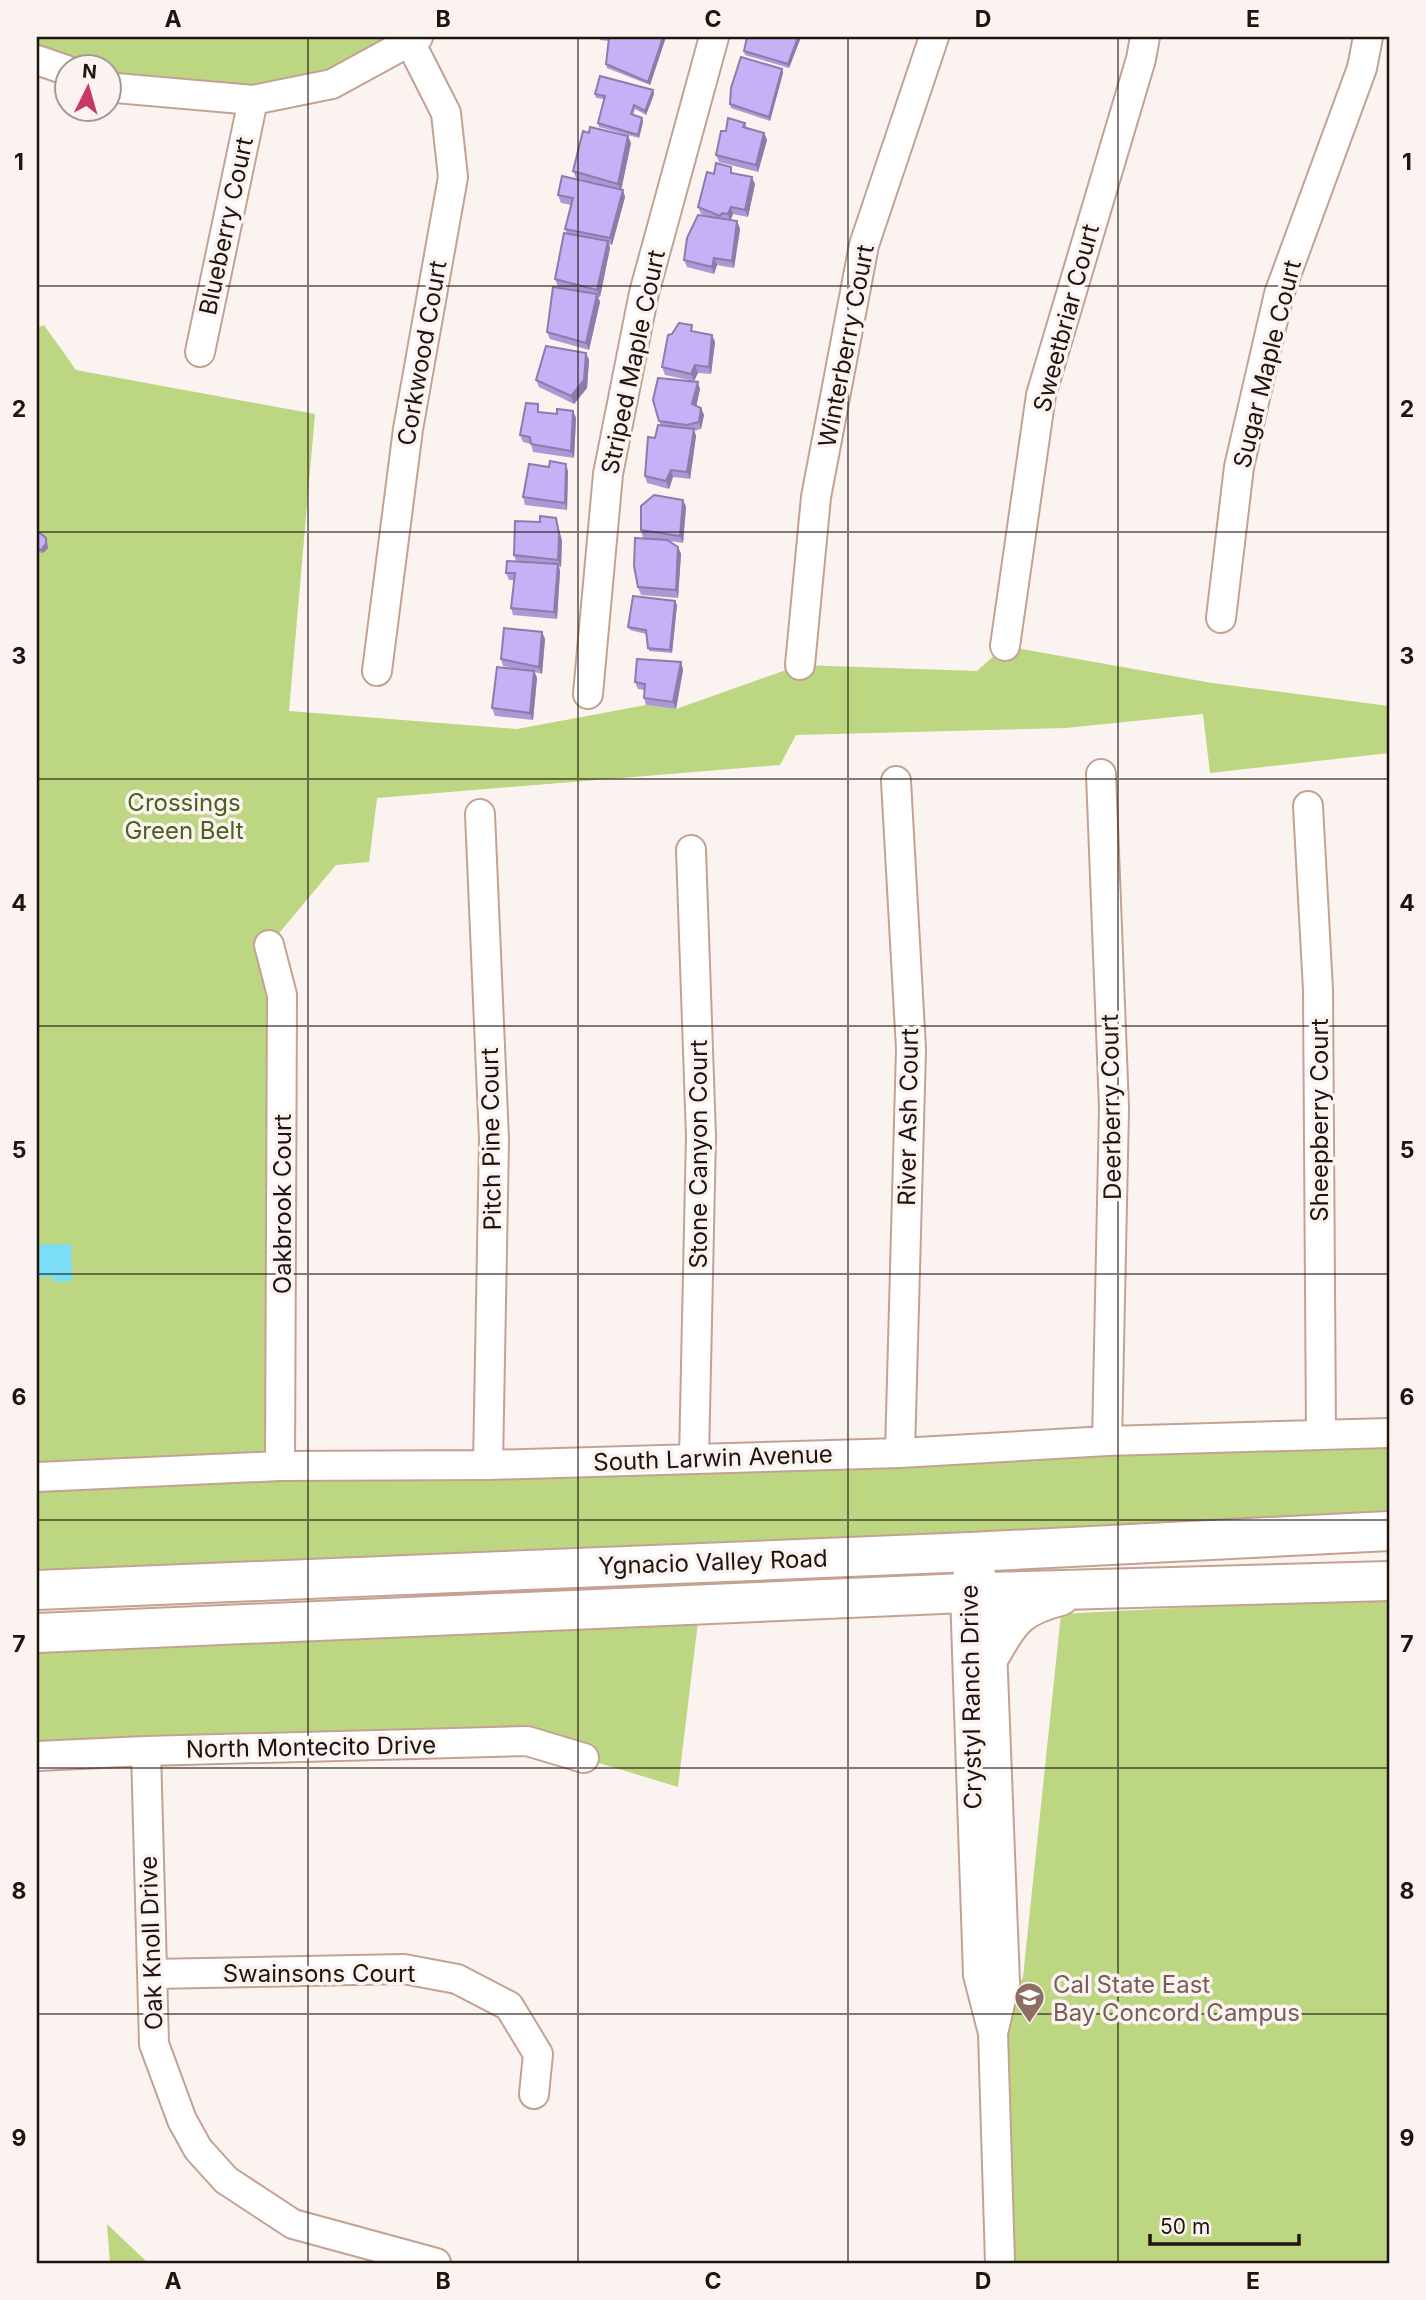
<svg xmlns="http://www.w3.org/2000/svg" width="1426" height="2300" font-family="Inter,sans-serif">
  <rect width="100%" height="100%" fill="#faf3ef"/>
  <path fill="#bcd681" d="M37 37H418L253 100 109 85 108 66H66L37 60Z
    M44 325 76 370 315 414 289 711 517 729 646 705 676 709 800 665 977 671 1005 646 1212 683 1389 706V753L1210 773 1203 714 1066 728 796 735 780 765 377 798 369 862 336 865 269 945 280 1466 1389 1433V1531L37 1590V328Z
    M1389 1590V2263H1000L993 2033 1023 1977 1061 1614 1213 1606Z
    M700 1605 678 1787 527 1741 37 1756V1633Z
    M107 2224 148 2263H110Z"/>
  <path fill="#7cdef6" d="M71 1244 72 1281 54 1282 53 1277H37V1245Z"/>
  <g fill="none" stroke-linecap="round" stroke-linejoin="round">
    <defs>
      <path id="minor" d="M37 60 66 70
        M108 85 116 88 253 100 332 84 418 37
        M200 352 253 100
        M1221 618 1239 467 1279 294 1362 68 1368 37
        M1005 646 1041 395 1141 59 1145 37
        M800 665 816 497 864 245 934 37
        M377 671 408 429 453 177 446 113 410 42
        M588 694 608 474 644 293 714 37
        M1101 774 1114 1108 1107 1441
        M896 781 911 1049 900 1453
        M1308 806 1318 990 1321 1435
        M480 814 494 1140 488 1465
        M691 850 701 1136 694 1459
        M269 945 282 995 280 1466
        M37 1477 280 1466 488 1465 900 1453 1107 1441 1389 1433
        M971 1552 988 1592 991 1621 1005 1983 993 2033 978 1975 965 1593Z
        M146 1751 154 2044 182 2120 198 2149 226 2180 293 2224 436 2263
        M37 1756 146 1751 527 1741 584 1758
        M152 1974 404 1969 457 1979 509 2006 538 2054 534 2094
        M993 2033 1000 2263"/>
      <path id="highway" d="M37 1590 971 1552 1389 1531
        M37 1633 988 1592 1389 1581
        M992 1652C1011 1617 1021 1606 1060 1596"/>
    </defs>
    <use href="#minor" stroke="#c4a292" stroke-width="32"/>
    <use href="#highway" stroke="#c4a292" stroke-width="42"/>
    <use href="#minor" stroke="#fff" stroke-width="28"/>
    <use href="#highway" stroke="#fff" stroke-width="38"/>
  </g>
  <path fill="#ab98d4" d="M599 37H666L650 85 607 68 606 64 609 41 600 40Z
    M801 37 789 68 745 55 744 51Z
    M782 69 783 73 770 121 731 108 730 104Z
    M653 90 654 94 646 115 635 109 633 115 643 122 639 138 599 127 598 123 604 99 596 98 595 94Z
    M745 123 747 128 764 133 767 140 758 172 719 162 716 155 726 131Z
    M631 143 621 190H623L625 197 612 245 609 244 610 248 600 297H598L600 302 589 350 550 339 547 332 573 290 558 287 555 279 567 234 565 229 571 205 561 203 558 195 600 185 576 178 573 171Z
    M733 173 755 184 748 217 733 214 731 220 737 221 740 229 734 268 717 265 714 274 687 267 684 260 707 216 701 214 698 207 714 174Z
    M695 332 712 335 715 342 711 374 698 373 694 381 665 375 662 367Z
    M586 353 589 360 587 388 574 404 539 387 536 380Z
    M700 389 696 406 701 408 704 415 701 429 694 431 696 436 690 479 673 477 669 489 647 483 645 476 655 438 661 426 653 400Z
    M573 411 576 418 574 458 533 452 531 444 523 442 520 435 540 412 557 414Z
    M568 471 567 510 525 505 523 497Z
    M683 500 686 507 683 543 670 541 678 547 681 554 678 598 641 595 638 587 651 539 643 538 641 530Z
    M556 518 562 541 561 567H559L560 571 557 619 513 615 511 608 514 580H509L506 573 516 561 514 555 540 522Z
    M37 534 46 538 47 541 48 548 43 553 37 552Z
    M675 601 677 605 672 653 649 651 646 634 630 630 628 627Z
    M542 632 545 639 542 674 535 672 537 678 533 720 495 716 492 708 518 669 503 666 501 659Z
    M681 662 683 670 676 709 646 705 644 698V690L638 689 635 682Z"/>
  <path fill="#8b7cac" d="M663 37H666L650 85 648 82Z
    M798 37H801L789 68 788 64Z
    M782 69 783 73 770 121 769 117Z
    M653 90 654 94 646 115 645 111Z
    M642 118 643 122 639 138 638 135Z
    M764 133 767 140 758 172 756 165Z
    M628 136 631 143 621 191 618 184Z
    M752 177 755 184 748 217 745 210Z
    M623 190 625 197 612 245 610 238Z
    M731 207 733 214 730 221 728 214Z
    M737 221 740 229 734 268 732 261Z
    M608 241 610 248 600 297 597 290Z
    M714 258 717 265 714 274 712 267Z
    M597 294 600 302 589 350 586 343Z
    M712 335 715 342 711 374 709 367Z
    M586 353 589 360 587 388 574 404 571 396Z
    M695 365 698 373 694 381 691 374Z
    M698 382 700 389 695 412 692 404Z
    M701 408 704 415 701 429 699 422Z
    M573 411 576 418 574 458 571 451Z
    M694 429 696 436 690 479 687 472Z
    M566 464 568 471 567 510 565 503Z
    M671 470 673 477 669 489 666 481Z
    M683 500 686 507 683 543 680 536Z
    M556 518 562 541 561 567 558 560Z
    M46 538 48 548 43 553 41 550Z
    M678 547 681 554 678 598 676 590Z
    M558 564 560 571 557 619 554 612Z
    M675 601 677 605 672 653 670 650Z
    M542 632 545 639 542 674 539 667Z
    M681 662 683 670 676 709 673 702Z
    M534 671 537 678 533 720 530 713Z"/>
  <path fill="#c7b1f6" stroke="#8b7cac" stroke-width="2" d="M602 37H663L648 82 606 64 609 38Z
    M747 37H798L788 64 744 51Z
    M741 57 782 69 769 117 730 104 731 88Z
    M600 76 653 90 645 111 634 105 631 114 642 118 638 135 598 123 605 96 595 94Z
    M728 118 745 123 743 127 764 133 756 165 716 155 721 131H726Z
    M590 127 628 136 618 184 573 171 583 131 589 133Z
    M716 163 731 167V173L752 177 745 210 731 207 728 214 722 213 720 216 698 207 707 172 714 174Z
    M562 176 623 190 610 238 565 229 573 198 558 195Z
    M698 215 737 221 732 261 714 258 712 267 684 260 687 238Z
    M564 233 608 241 597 290 555 279Z
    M553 287 597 294 586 343 547 332Z
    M679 323 692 325 691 331 712 335 709 367 695 365 691 374 662 367 668 335 672 334Z
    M546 346 586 353 584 380 571 396 536 380Z
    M658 378 698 382 692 404 701 408 699 422 687 425 659 421 653 400Z
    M526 403 538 404V412L557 414V409L573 411 571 451 531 444 530 437 520 435Z
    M658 425 694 429 687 472 671 470 666 481 645 476 648 437 655 438Z
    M550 461 566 464 565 503 523 497 529 464 549 467Z
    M654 495 683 500 680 536 641 530V506Z
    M540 516 556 518 559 534 558 560 514 555 515 521 540 522Z
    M40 533 46 538V544L41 550 37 549V534Z
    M635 538 667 540 678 547 676 590 638 587 634 566Z
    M507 561 558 564 554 612 511 608 515 573H506Z
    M633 596 675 601 670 650 648 648 646 630 628 627Z
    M504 628 542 632 539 667 501 659Z
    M637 659 681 662 673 702 644 698 645 684 635 682Z
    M497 667 534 671 530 713 492 708Z"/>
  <path fill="none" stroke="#21140e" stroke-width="2" stroke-opacity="0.55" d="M308 37V2263M578 37V2263M848 37V2263M1118 37V2263M37 286H1389M37 532H1389M37 779H1389M37 1026H1389M37 1274H1389M37 1520H1389M37 1768H1389M37 2014H1389"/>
  <defs>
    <symbol id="school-pin" viewBox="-11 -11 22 30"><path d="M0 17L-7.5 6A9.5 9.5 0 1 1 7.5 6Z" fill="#8d6e63" stroke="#faf3ef"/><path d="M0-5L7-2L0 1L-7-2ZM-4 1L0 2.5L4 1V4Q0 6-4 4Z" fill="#fff"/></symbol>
  </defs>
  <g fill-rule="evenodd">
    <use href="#school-pin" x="1012" y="1980" width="35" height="47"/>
  </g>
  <g text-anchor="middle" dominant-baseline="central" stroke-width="7" stroke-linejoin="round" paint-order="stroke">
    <g font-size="24" fill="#21140e" stroke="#faf3ef">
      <text transform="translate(226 226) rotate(-78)">Blueberry Court</text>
      <text transform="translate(1066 318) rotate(-75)">Sweetbriar Court</text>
      <text transform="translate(846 346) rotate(-79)">Winterberry Court</text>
      <text transform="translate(422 353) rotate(-80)">Corkwood Court</text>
      <text transform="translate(633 362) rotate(-78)">Striped Maple Court</text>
      <text transform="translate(1267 364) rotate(-76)">Sugar Maple Court</text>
      <text transform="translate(1111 1107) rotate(-91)">Deerberry Court</text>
      <text transform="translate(908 1117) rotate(-89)">River Ash Court</text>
      <text transform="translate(1319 1120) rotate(-90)">Sheepberry Court</text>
      <text transform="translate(491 1139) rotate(-91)">Pitch Pine Court</text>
      <text transform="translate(698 1154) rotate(-90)">Stone Canyon Court</text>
      <text transform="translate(282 1204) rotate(-90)">Oakbrook Court</text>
      <text transform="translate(713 1458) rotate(-2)">South Larwin Avenue</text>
      <text transform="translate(713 1562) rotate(-2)">Ygnacio Valley Road</text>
      <text transform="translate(971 1697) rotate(-91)">Crystyl Ranch Drive</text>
      <text transform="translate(311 1747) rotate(-1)">North Montecito Drive</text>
      <text transform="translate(151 1943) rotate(-92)">Oak Knoll Drive</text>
      <text x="319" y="1973">Swainsons Court</text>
    </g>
    <g font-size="24" fill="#4d5e1d" stroke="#faf3ef">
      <text x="184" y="802">Crossings<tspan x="184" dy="28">Green Belt</tspan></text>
    </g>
    <g font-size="24" fill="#785e54" stroke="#faf3ef" text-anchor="start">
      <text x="1053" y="1984">Cal State East<tspan x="1053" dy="28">Bay Concord Campus</tspan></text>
    </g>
  </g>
  <rect width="1426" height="2300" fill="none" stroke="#faf3ef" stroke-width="77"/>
  <g transform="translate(88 88) rotate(5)"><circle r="33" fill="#faf3ef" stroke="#a39a95" stroke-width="2"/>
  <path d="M0-5L12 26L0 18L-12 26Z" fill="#c73966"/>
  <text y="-10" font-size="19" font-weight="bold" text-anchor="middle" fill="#21140e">N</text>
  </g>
  <path d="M1150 2234v10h149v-10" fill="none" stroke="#21140e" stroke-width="3.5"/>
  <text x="1160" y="2234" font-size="21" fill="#21140e" stroke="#faf3ef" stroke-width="5" paint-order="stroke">50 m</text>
  <rect x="38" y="38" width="1350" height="2224" fill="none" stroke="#21140e" stroke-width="2.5"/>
  <g font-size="23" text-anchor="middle" font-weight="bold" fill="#21140e">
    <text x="173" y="27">A</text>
    <text x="443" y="27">B</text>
    <text x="713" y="27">C</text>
    <text x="983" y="27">D</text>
    <text x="1253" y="27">E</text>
    <text x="19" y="170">1</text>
    <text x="1407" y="170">1</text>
    <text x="19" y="417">2</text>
    <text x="1407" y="417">2</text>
    <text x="19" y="664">3</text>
    <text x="1407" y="664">3</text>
    <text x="19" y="911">4</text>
    <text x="1407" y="911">4</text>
    <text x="19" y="1158">5</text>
    <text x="1407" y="1158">5</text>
    <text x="19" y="1405">6</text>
    <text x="1407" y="1405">6</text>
    <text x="19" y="1652">7</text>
    <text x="1407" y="1652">7</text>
    <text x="19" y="1899">8</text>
    <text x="1407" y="1899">8</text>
    <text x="19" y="2146">9</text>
    <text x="1407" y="2146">9</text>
    <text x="173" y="2289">A</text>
    <text x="443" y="2289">B</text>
    <text x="713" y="2289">C</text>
    <text x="983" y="2289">D</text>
    <text x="1253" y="2289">E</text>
  </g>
</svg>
